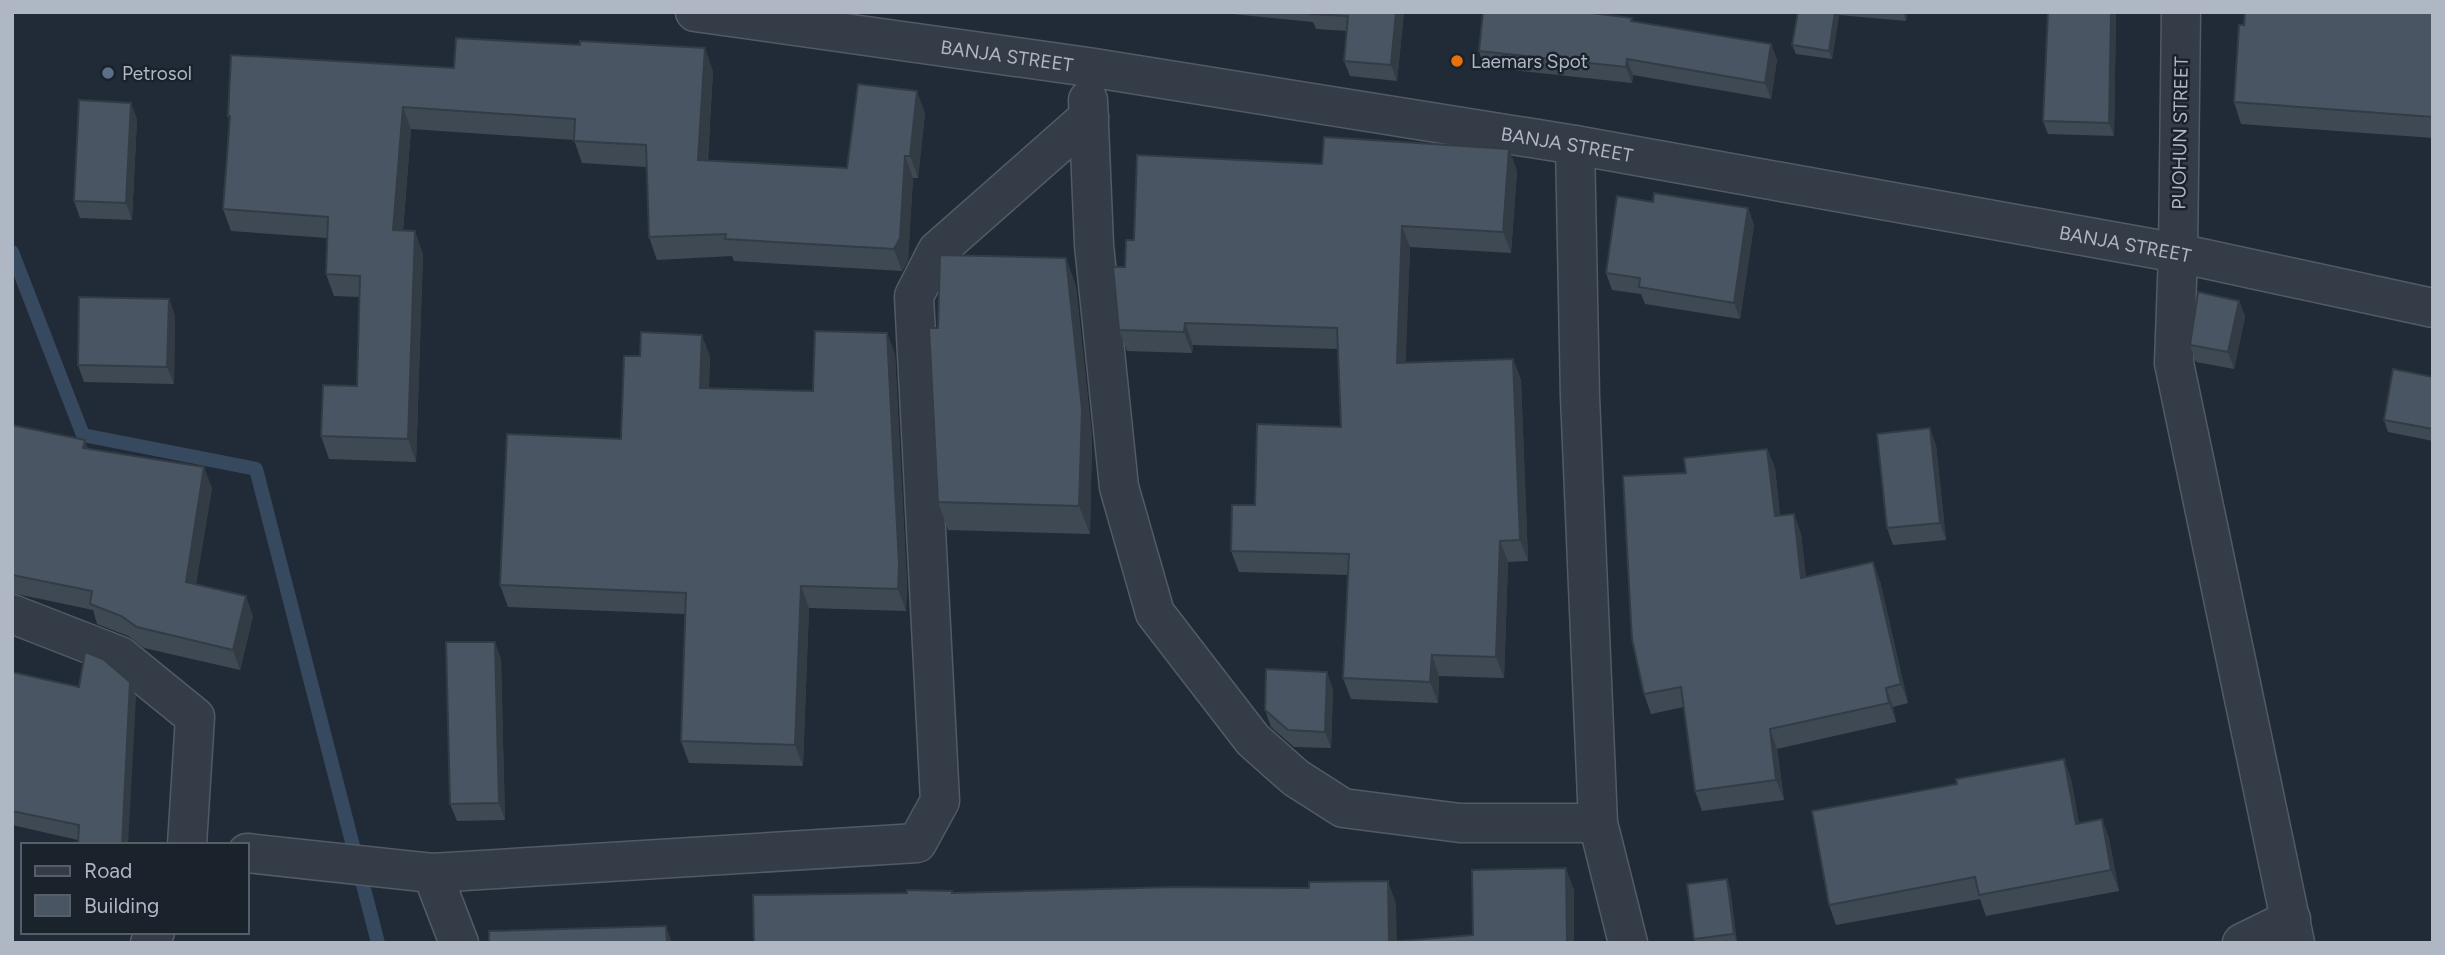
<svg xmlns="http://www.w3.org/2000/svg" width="2445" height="955" font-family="Figtree,sans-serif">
  <rect width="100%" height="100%" fill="#212b37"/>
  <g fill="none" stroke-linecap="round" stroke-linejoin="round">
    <path stroke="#37495f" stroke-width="14" d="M12 252 83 435 256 469 378 943"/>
    <defs>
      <g id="street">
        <path id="s1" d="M695 12 1088 67 1575 145 2178 253 2433 308"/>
        <path d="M2181 12 2178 253 2174 363 2295 943"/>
        <path d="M1088 100 1094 245 1119 487 1155 613 1253 740 1296 778 1343 808 1460 823H1598"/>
        <path d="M1575 145 1580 397 1598 823 1628 943"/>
        <path d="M12 614 120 656 195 717 187 845"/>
        <path d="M247 853 432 873 917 843 940 801 914 296 937 251 1089 117"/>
        <path d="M432 873 459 943"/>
        <path d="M150 943 155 932"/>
        <path d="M2242 943 2291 919"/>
      </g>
    </defs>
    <use href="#street" stroke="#525a65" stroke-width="41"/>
    <use href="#street" stroke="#343d47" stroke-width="38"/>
  </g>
  <path fill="#3f4954" d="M1212 12H1404L1397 81 1350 76 1344 61 1347 31 1316 29 1313 22Z
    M1798 12H1907L1906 21 1839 15 1832 59 1796 54 1792 45Z
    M2116 12 2114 136 2048 134 2043 121Z
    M2433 12V138L2241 124 2234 102 2244 25Z
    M1633 22 1771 44 1777 60 1771 99 1633 75 1632 83 1484 67 1479 51Z
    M454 68 713 71 708 160 847 168 925 113 918 178H913L908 261 902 271 734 261 732 256 657 260 649 237 647 167 582 163 574 140 411 129 403 231 423 254 416 462 329 459 321 436 357 386 360 297 334 296 326 274 327 238 231 231 223 209 230 121 228 116Z
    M137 119 132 220 80 218 74 201Z
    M1509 149 1517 171 1511 253 1410 247 1405 363 1513 359 1521 380 1528 561 1508 562 1504 678 1439 676 1438 703 1351 699 1343 678 1348 575 1239 572 1231 551 1255 505 1341 427 1338 349 1193 345 1192 353 1127 351 1119 330 1125 267 1134 240 1322 164Z
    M1653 202 1748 208 1754 225 1740 319 1645 304 1641 294 1612 290 1606 273Z
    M1066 258 1076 287 1092 437 1090 534 948 530 938 502V328Z
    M169 299 175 316 174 384 84 382 78 365Z
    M2239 301 2245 317 2234 369 2196 362 2190 345Z
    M887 333 895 355 907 585 906 611 809 608 803 766 689 763 681 741 685 614 508 607 500 585 621 439 640 356H710L709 388 813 391Z
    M2433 377V441L2388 432 2384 420Z
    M12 425 212 488 196 584 253 616 240 670 144 648 128 636 97 624 93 610 12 593Z
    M1936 445 1946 540 1893 545 1887 528Z
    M1767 449 1775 468 1780 516 1794 514 1801 534 1806 577 1880 581 1908 703 1893 707 1896 722 1777 749 1784 800 1702 811 1695 791 1684 707 1651 714 1644 694 1686 473Z
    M501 659 505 820 457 821 450 804Z
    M12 672 79 687 130 682 136 697 78 840 12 825Z
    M1333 689 1331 748 1294 747 1271 727 1265 710Z
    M2071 779 2079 823 2102 819 2109 839 2119 891 1986 916 1980 899 1836 925 1829 905Z
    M1730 888 1737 943H1696L1694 939Z"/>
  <path fill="#333c45" d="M1396 12H1404L1397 81 1391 65Z
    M1835 12H1838L1839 15 1832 59 1829 51Z
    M1903 12H1907L1906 21Z
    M2111 12H2116L2114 136 2109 123Z
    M1771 44 1777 60 1771 99 1765 83Z
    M705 48 713 71 706 182 698 160Z
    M1627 59 1633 75 1632 83 1626 67Z
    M917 91 925 113 918 178 910 156Z
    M131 103 137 119 132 220 126 203Z
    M403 107 411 129 401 253 393 230Z
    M1509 149 1517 171 1511 253 1503 232Z
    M905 156 913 178 908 261 902 271 894 249Z
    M1748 208 1754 225 1740 319 1734 303Z
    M1402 226 1410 247 1405 384 1397 363Z
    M415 231 423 254 416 462 408 439Z
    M1066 258 1076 287 1092 437 1090 534 1079 506Z
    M169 299 175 316 174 384 167 367Z
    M2239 301 2245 317 2234 369 2228 352Z
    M1185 323 1193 345 1192 353 1184 332Z
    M887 333 895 355 907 585 906 611 898 589Z
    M702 335 710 356 708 410 700 388Z
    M1513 359 1521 380 1528 561 1520 540Z
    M1930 428 1936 445 1946 540 1940 523Z
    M85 440 92 460 83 448Z
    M1767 449 1775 468 1782 536 1775 516Z
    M204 467 212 488 193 602 186 582Z
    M1794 514 1801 534 1808 598 1801 578Z
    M1500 541 1508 562 1504 678 1496 657Z
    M1873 562 1880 581 1908 703 1901 684Z
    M801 586 809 608 803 766 795 745Z
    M246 596 253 616 240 670 233 650Z
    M495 642 501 659 505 820 499 803Z
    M1432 655 1439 676 1438 703 1430 682Z
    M1327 672 1333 689 1331 748 1325 732Z
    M130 682 136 697 128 845H122Z
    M1886 688 1893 707 1896 722 1889 703Z
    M1770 729 1777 749 1784 800 1776 780Z
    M2064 759 2071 779 2083 844 2076 824Z
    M2102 819 2109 839 2119 891 2111 870Z
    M1566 868 1574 890V943H1567Z
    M1727 879 1730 888 1737 943 1734 934Z
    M1388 881 1396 903 1397 943H1389Z
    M666 926 672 943H667Z"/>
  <path fill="#495562" stroke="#333c45" stroke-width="2" d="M1310 12H1396L1391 65 1344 61 1348 16 1310 14Z
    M1483 12H1584L1632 18 1631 21 1771 44 1765 83 1627 59 1626 67 1479 51Z
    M1798 12H1835L1829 51 1792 45Z
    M2048 12H2111L2109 123 2043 121Z
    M2245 12H2433V117L2234 102 2239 25H2244Z
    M456 38 580 45V41L705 48 698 160 847 168 858 84 917 91 910 156H905L900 238 894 249 725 239 726 234 649 237 646 145 574 141 575 119 403 107 393 230 415 231 408 439 321 436 323 385 357 386 360 276 326 274 328 217 223 209 230 116H228L231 55 454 68Z
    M79 100 131 103 126 203 74 201Z
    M1324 137 1509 149 1503 232 1402 226 1397 363 1513 359 1520 540 1500 541 1496 657 1432 655 1430 682 1343 678 1349 554 1231 551 1232 505H1255L1257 424 1341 427 1337 328 1185 323 1184 332 1119 330 1113 267H1125L1126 240H1134L1137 155 1322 164Z
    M1654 193 1748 208 1734 303 1639 287 1640 278 1606 273 1617 196 1653 202Z
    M940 255 1066 258 1082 409 1079 506 938 502 929 328H938Z
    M2198 292 2239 301 2228 352 2190 345Z
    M79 297 169 299 167 367 78 365Z
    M815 331 887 333 899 564 898 589 801 586 795 745 681 741 686 593 500 585 507 434 621 439 624 356H640L641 332 702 335 700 388 813 391Z
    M2393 369 2433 377V429L2384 420Z
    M12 425 85 440 83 448 204 467 186 582 246 596 233 650 137 627 121 616 90 604 92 591 12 575Z
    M1930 428 1940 523 1887 528 1877 434Z
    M1767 449 1775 516 1794 514 1801 578 1873 562 1901 684 1886 688 1889 703 1770 729 1776 780 1695 791 1681 687 1644 694 1632 639 1623 476 1686 473 1684 458Z
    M446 642H495L499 803 450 804Z
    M85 652 103 659 130 682 122 845H78L79 825 12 811V672L79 687Z
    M1266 669 1327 672 1325 732 1288 730 1265 710Z
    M2064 759 2076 824 2102 819 2111 870 1979 895 1975 877 1829 905 1812 811 1957 784 1956 779Z
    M1566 868 1567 943H754L753 895 907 893V890L952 891V893L1174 887 1309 888V882L1388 881 1389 942 1473 935 1472 870Z
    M1727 879 1734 934 1694 939 1687 884Z
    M666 926 667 943H489V931Z"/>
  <circle fill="#e8710a" stroke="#1a222c" stroke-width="2.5" cx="1457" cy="61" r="7"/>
  <circle fill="#5c6f8a" stroke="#1a222c" stroke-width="2.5" cx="108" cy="73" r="7"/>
  <g text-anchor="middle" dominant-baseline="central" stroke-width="5" stroke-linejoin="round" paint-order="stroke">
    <g font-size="19" fill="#afb7c4" stroke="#1a222c">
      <text stroke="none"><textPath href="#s1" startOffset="315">BANJA STREET</textPath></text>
      <text transform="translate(2180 133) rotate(-89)">PUOHUN STREET</text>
      <text stroke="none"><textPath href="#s1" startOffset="882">BANJA STREET</textPath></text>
      <text stroke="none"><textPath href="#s1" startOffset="1449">BANJA STREET</textPath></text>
    </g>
    <g font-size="19" fill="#afb7c4" stroke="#1a222c" text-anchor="start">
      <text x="1471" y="61">Laemars Spot</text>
      <text x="122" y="73">Petrosol</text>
    </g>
  </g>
  <rect width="2445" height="955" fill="none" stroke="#afb7c4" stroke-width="28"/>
  <rect x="21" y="843" width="228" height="91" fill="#1a222c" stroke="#565e69" stroke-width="2"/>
  <rect x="35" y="866" width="35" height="10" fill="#343d47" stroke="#565e69" stroke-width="2"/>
  <text x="84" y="878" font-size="21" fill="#afb7c4">Road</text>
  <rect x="35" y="895" width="35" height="21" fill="#495562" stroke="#565e69" stroke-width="2"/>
  <text x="84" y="913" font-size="21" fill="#afb7c4">Building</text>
</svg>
